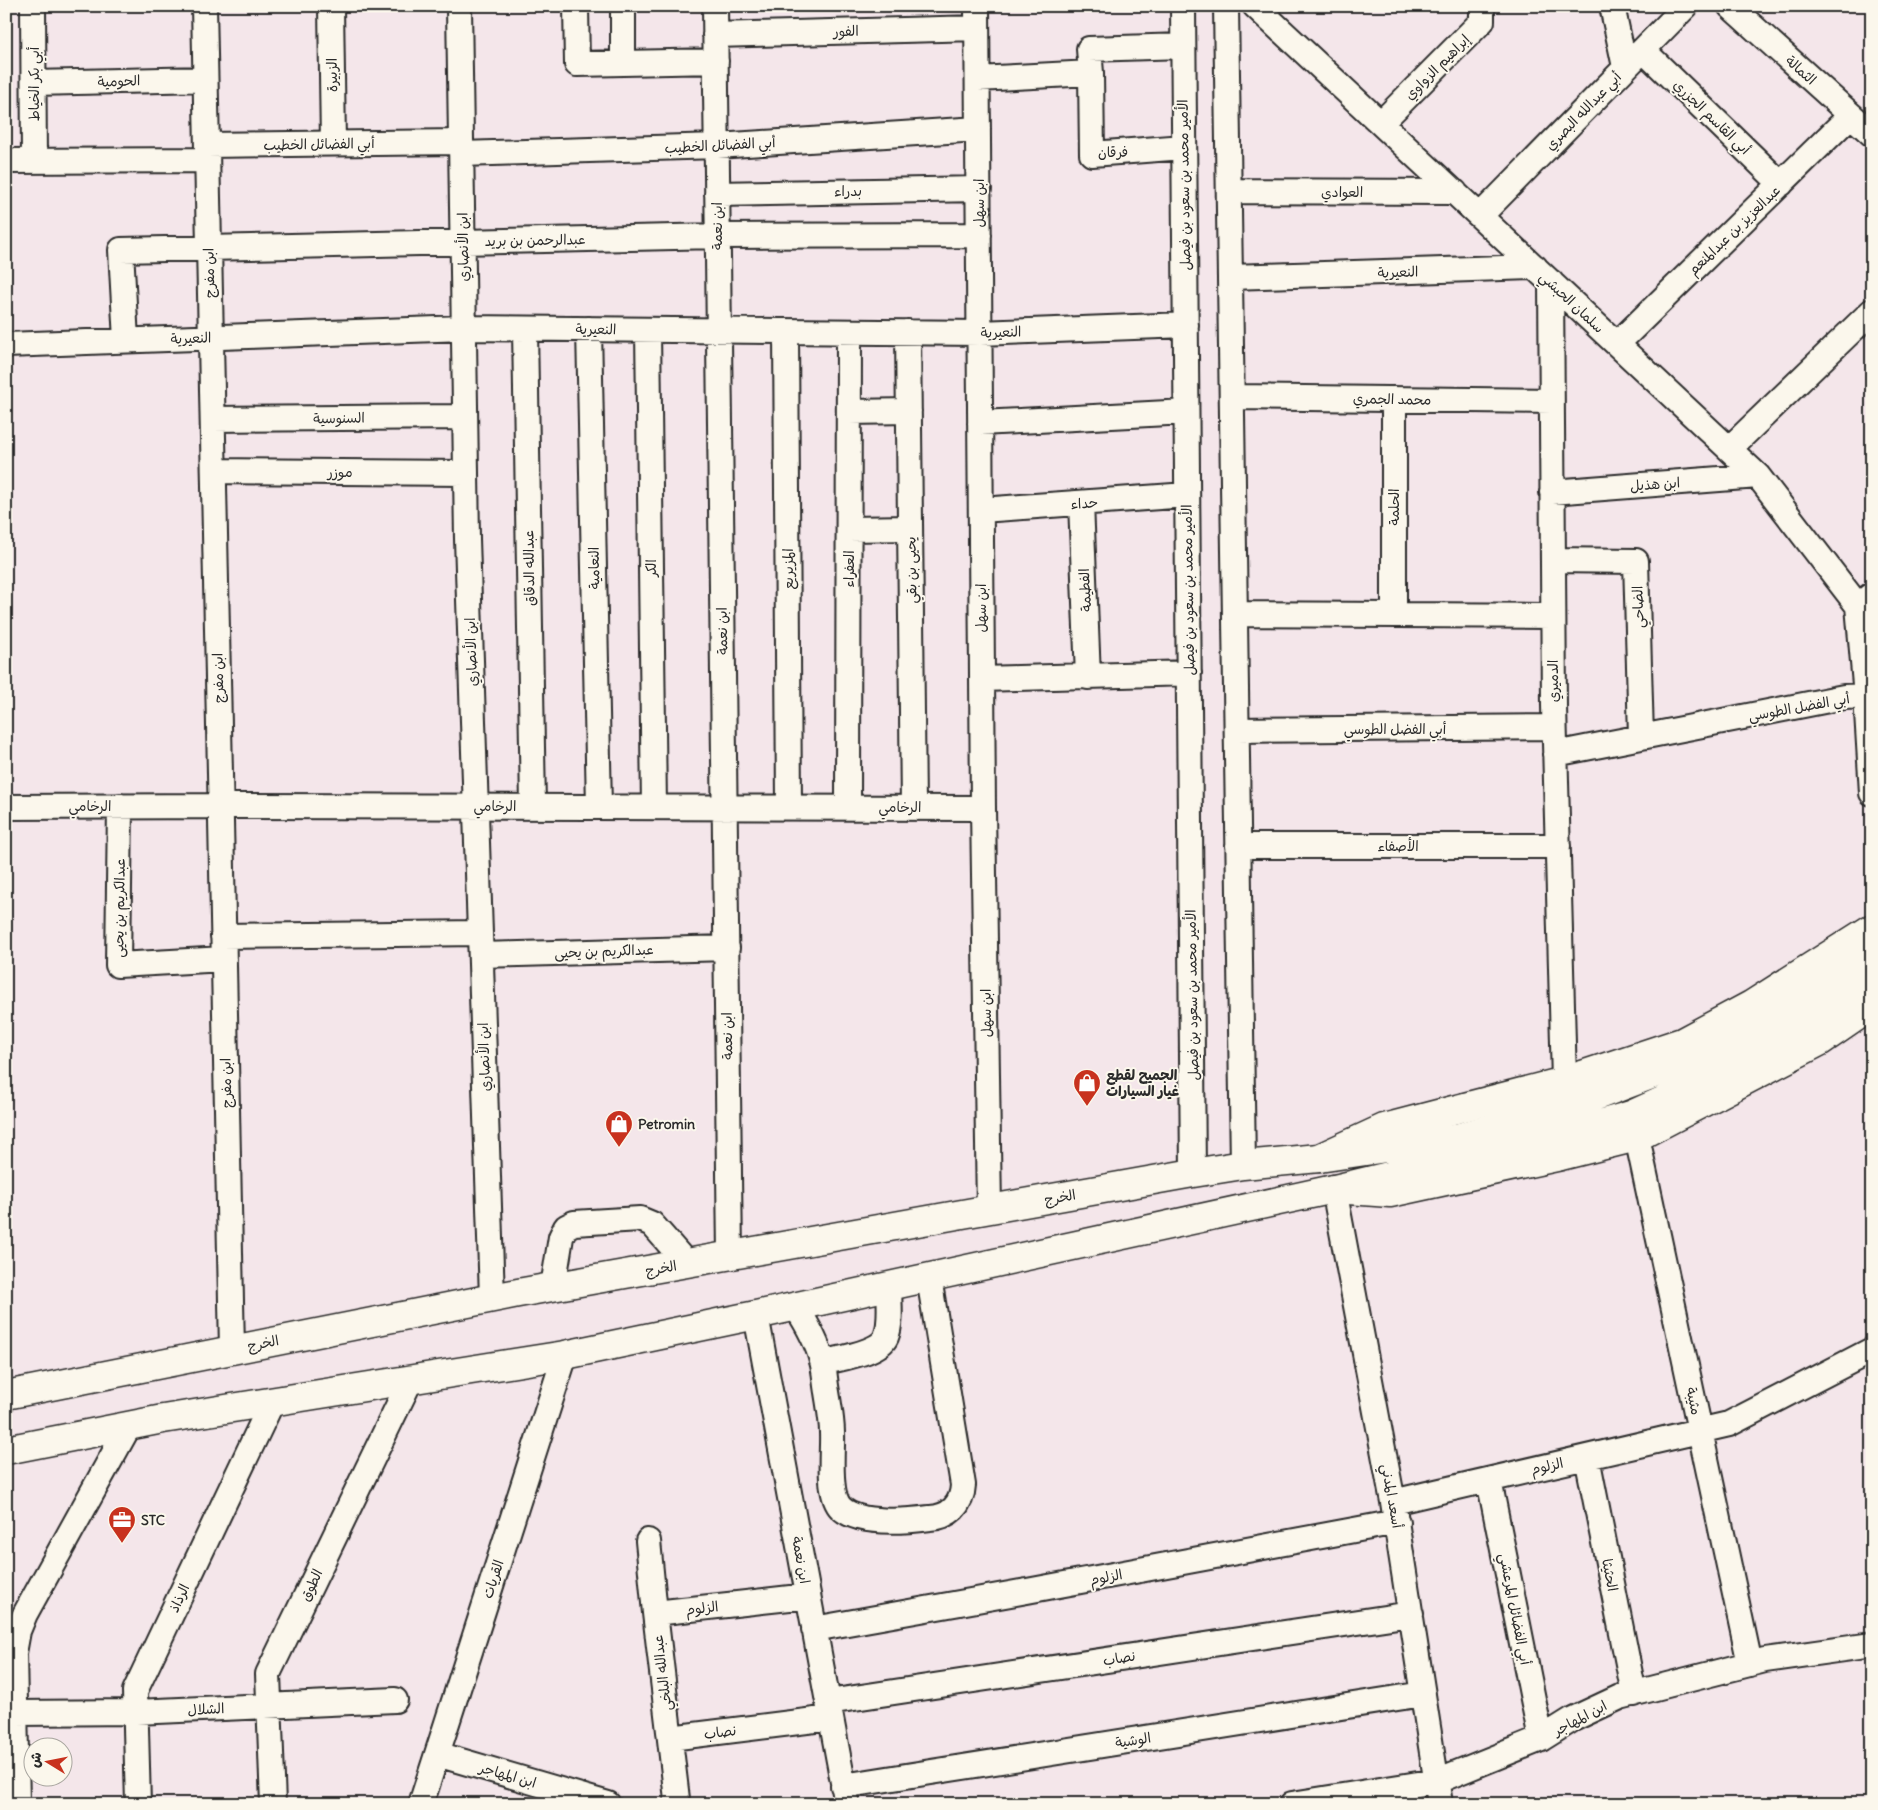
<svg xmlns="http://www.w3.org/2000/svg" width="1878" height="1810" font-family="Delius,'Playpen Sans Arabic',sans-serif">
  <rect width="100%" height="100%" fill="#f4e6ea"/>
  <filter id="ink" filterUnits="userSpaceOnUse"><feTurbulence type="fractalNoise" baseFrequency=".02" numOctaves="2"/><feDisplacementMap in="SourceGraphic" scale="10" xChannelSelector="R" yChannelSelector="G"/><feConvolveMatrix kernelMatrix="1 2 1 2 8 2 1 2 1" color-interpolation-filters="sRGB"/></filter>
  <g filter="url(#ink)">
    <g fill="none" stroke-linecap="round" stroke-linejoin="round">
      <defs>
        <path id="minor" d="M33 6 34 161
          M204 6 232 1349
          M331 6 333 143
          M459 6 467 539 492 1298
          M576 6 577 64 716 61
          M623 6V63
          M715 6 730 1256
          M977 6 983 808 989 1210
          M1183 6 1193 1173
          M1226 6 1243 1165
          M1255 6 1758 476 1858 606 1872 609
          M1612 6 1625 67
          M1730 6 1872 134
          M715 35 977 28
          M1644 51 1781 184
          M1091 73 1089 49 1183 46
          M978 79 1091 73 1092 154 1184 147
          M34 83 205 79
          M1381 123 1482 21V6
          M207 145 461 142
          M462 154 717 146 978 129
          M6 161 207 160
          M1229 191 1455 192
          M717 194 979 189
          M1480 216 1686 6
          M1230 277 1535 267
          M1551 282 1554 706 1564 1081
          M525 329 533 807
          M589 329 599 807
          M648 330 654 807
          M786 331 789 807
          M908 332 913 807
          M126 340 121 250 717 236 979 235
          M1617 344 1851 115
          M6 345 464 328 980 333 1186 325
          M1232 397 1551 401
          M849 412 909 411
          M213 419 465 417
          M980 423 1186 412
          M1729 449 1872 311
          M214 471 466 473
          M1552 492 1758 476
          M1081 503 1088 677
          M981 510 1187 495
          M849 529 910 528
          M1553 560 1636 561 1641 737
          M1870 596 1858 606 1866 696 1872 793
          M1235 614 1553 616
          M1394 615V399
          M982 679 1189 673
          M1237 730 1554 727
          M1555 754 1844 697 1866 696
          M120 806 118 965 224 959
          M6 807 221 806 983 808
          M848 807 849 332
          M1238 846H1558
          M223 936 480 933
          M481 955 727 948
          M1637 1137 1750 1664
          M1334 1189 1393 1502 1440 1804
          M553 1287 561 1237 566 1227 574 1223 640 1219 652 1224 687 1264
          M796 1307C807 1324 817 1341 822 1361 825 1371 825 1382 827 1392 829 1405 832 1420 832 1433 833 1452 827 1494 841 1508 859 1525 907 1521 930 1518 949 1517 962 1505 963 1485L929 1278
          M756 1315 847 1804
          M823 1363C839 1358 879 1353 886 1337 892 1322 889 1302 889 1286
          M1587 1457 1634 1694
          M1489 1480 1541 1739
          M1393 1502 1729 1424 1872 1350
          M648 1541 655 1613 677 1799 675 1804
          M655 1613 808 1596
          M814 1629 1027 1591 1397 1522
          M828 1702 1411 1614
          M16 1713 136 1712 395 1700
          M670 1738 831 1718
          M437 1754 608 1804
          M843 1786 1423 1694
          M17 1804 14 1653 18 1631 25 1614 129 1426
          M138 1804 135 1691 272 1402
          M273 1804 268 1674 411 1379
          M421 1804 565 1355
          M1292 1804 1437 1781 1541 1739 1573 1719 1620 1697 1765 1660 1872 1645"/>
        <path id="major" d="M6 1395 518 1293 1193 1173 1243 1165 1319 1158 1384 1128 1564 1081 1682 1042 1751 1005 1872 928
          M6 1450 163 1419 565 1355 756 1315 1334 1189 1390 1193 1561 1156 1637 1137 1821 1041 1872 1006"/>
        <path id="highway" d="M1319 1158 1460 1137 1578 1103 1672 1067 1768 1022 1872 954
          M1334 1189 1577 1131 1631 1115 1673 1096 1758 1051 1824 1015 1872 985"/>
      </defs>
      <use href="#minor" stroke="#2b2b2b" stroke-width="28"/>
      <use href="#major" stroke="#2b2b2b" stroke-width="31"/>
      <use href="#highway" stroke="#2b2b2b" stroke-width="31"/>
      <use href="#minor" stroke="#fbf7ec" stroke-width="24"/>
      <use href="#major" stroke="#fbf7ec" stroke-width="28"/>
      <use href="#highway" stroke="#fbf7ec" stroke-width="28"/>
    </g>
  </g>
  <defs>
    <symbol id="shop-pin" viewBox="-11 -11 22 30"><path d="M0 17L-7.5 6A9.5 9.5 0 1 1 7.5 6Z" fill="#c8321e" stroke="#fbf7ec"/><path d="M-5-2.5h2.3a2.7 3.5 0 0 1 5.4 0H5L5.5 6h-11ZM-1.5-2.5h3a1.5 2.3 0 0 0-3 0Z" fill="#fff"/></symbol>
    <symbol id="office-pin" viewBox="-11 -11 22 30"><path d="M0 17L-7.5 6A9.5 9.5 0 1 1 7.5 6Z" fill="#c8321e" stroke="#fbf7ec"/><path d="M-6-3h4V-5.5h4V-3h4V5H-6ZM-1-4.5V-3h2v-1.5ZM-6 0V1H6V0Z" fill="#fff"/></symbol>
  </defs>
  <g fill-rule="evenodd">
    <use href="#shop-pin" x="1071" y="1067" width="32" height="43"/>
    <use href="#shop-pin" x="603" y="1108" width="32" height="43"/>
    <use href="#office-pin" x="106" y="1504" width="32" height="43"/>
  </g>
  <g text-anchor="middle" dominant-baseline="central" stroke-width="4" stroke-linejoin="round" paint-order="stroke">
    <g font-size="14" fill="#2b2b2b" stroke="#fbf7ec">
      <text transform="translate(846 31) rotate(-2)">الفور</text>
      <text transform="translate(1437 67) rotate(-45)">إبراهيم الزواوي</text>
      <text transform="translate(1801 70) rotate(42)">الثمالة</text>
      <text transform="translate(332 75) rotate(-91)">الزبيرة</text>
      <text transform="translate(119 81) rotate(-2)">الحومية</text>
      <text transform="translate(34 84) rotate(-90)">أبي بكر الخياط</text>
      <text transform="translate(1583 111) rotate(-46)">أبي عبدالله البصري</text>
      <text transform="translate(1712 117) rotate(44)">أبي القاسم الجزري</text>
      <text transform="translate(319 144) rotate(-1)">أبي الفضائل الخطيب</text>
      <text transform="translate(720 145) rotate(-3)">أبي الفضائل الخطيب</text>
      <text transform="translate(1113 152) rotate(-2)">فرقان</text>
      <text transform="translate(1184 185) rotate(-91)">الأمير محمد بن سعود بن فيصل</text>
      <text transform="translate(848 191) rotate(-1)">بدراء</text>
      <text x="1342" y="192">العوادي</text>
      <text transform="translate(979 203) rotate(-90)">ابن سهل</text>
      <text transform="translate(717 226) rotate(-90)">ابن نعمة</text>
      <text transform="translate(1734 230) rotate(-44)">عبدالعزيز بن عبدالمنعم</text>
      <text transform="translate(535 240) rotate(-1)">عبدالرحمن بن بريد</text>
      <text transform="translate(463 247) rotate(-91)">ابن الأنصاري</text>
      <text transform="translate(1398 272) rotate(-2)">النعيرية</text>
      <text transform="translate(209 273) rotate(-91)">ابن مفرج</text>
      <text transform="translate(1572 302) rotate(43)">سلمان الحبشي</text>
      <text transform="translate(596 329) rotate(1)">النعيرية</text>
      <text transform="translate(1001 332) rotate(-2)">النعيرية</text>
      <text transform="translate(191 338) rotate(-2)">النعيرية</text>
      <text transform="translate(1392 399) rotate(1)">محمد الجمري</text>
      <text transform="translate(339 418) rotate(-1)">السنوسية</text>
      <text x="340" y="472">موزر</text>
      <text transform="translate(1655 484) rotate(-4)">ابن هذيل</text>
      <text transform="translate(1084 503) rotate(-4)">حداء</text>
      <text transform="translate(1394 507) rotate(-90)">الحلمة</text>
      <text transform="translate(529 568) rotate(-91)">عبدالله الدقاق</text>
      <text transform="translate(594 568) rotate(-91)">النعامية</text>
      <text transform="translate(651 568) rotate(-91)">الكر</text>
      <text transform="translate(788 569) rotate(-90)">المزيريع</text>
      <text transform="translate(849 569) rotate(-90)">العفراء</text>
      <text transform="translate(911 570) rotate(-91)">يحيى بن بقي</text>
      <text transform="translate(1085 590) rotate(-93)">الفطيمة</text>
      <text transform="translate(1188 590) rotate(-91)">الأمير محمد بن سعود بن فيصل</text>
      <text transform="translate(1638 607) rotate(-92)">الضاحي</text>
      <text transform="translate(981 608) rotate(-90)">ابن سهل</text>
      <text transform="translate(722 631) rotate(-91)">ابن نعمة</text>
      <text transform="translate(471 652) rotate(-92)">ابن الأنصاري</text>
      <text transform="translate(218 678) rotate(-91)">ابن مفرج</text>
      <text transform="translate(1553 681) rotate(-91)">الدميري</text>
      <text transform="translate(1799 707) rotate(-10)">أبي الفضل الطوسي</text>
      <text x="1395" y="729">أبي الفضل الطوسي</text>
      <text x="90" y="806">الرخامي</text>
      <text x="495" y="806">الرخامي</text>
      <text x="900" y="807">الرخامي</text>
      <text x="1398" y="846">الأصفاء</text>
      <text transform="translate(119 908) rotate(-89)">عبدالكريم بن يحيى</text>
      <text transform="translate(604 951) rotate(-2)">عبدالكريم بن يحيى</text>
      <text transform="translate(1192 995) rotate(-91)">الأمير محمد بن سعود بن فيصل</text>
      <text transform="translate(986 1013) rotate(-91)">ابن سهل</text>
      <text transform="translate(727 1036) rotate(-91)">ابن نعمة</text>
      <text transform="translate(484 1057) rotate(-92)">ابن الأنصاري</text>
      <text transform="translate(226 1083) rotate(-91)">ابن مفرج</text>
      <text transform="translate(1060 1197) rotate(-10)">الخرج</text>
      <text transform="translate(661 1268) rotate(-10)">الخرج</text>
      <text transform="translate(263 1343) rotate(-11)">الخرج</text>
      <text transform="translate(1694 1401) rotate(78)">مثيبة</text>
      <text transform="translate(1547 1466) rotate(-13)">الزلوم</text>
      <text transform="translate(1392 1496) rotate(80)">أسعد المدني</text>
      <text transform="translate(801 1560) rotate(80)">ابن نعمة</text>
      <text transform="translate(1610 1575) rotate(79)">الحثيثا</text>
      <text transform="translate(1106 1577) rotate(-11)">الزلوم</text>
      <text transform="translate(493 1579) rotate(-72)">القريات</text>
      <text transform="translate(311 1585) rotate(-64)">الطوق</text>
      <text transform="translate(179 1598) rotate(-65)">الرذاذ</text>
      <text transform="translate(702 1608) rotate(-7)">الزلوم</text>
      <text transform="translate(1515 1609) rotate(79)">أبي الفضائل المرعشي</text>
      <text transform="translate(1119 1658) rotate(-9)">نصاب</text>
      <text transform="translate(662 1673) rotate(-97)">عبدالله البلخي</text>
      <text transform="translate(206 1709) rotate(-3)">الشلال</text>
      <text transform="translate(1580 1718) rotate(-28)">ابن المهاجر</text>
      <text transform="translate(720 1732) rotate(-7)">نصاب</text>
      <text transform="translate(1133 1740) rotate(-9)">الوشية</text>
      <text transform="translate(508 1775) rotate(16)">ابن المهاجر</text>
    </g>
    <g font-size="14" font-weight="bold" fill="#2b2b2b" stroke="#fbf7ec" text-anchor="start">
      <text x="1106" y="1075">الجميح لقطع<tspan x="1106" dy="16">غيار السيارات</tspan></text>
      <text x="638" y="1124">Petromin</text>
      <text x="141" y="1520">STC</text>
    </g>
  </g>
  <rect width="1878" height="1810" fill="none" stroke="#fbf7ec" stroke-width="25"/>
  <rect x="12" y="12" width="1853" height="1785" fill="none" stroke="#2b2b2b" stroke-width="2" filter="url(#ink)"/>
  <g transform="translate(48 1762) rotate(280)"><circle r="24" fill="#fbf7ec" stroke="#a8a59f"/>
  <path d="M0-4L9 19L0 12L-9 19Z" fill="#c8321e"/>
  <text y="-8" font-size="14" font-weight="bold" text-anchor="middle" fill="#2b2b2b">ش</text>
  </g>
</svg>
